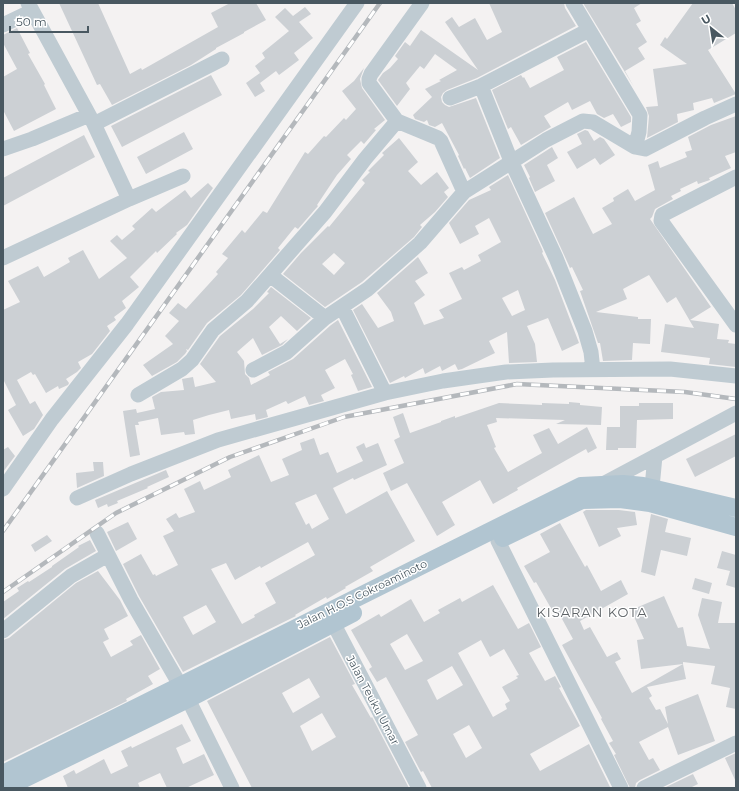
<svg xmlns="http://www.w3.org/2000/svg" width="739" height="791" font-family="Montserrat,sans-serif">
  <rect width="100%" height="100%" fill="#f4f2f2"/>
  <path fill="#ccd0d4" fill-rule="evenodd" d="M59 3H98L130 74 141 68 142 70 218 27 211 13 230 3H256L266 20 244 32V33L216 48V49L191 65 112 105 100 84 97 85Z
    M489 3H564L565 8 576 26 477 78 447 90 443 93 441 97 442 102 445 105 449 107 476 98 500 158 470 178 465 168 464 169 458 156 459 155 442 123 435 127 429 125 427 120 424 122 415 119 413 115 432 97 425 89 441 81 439 80 457 70 435 54 424 69 420 66 406 83 410 89 397 106 378 80 383 73 390 68 398 59 395 56 405 42 410 46 421 30 478 70 445 22 452 17 459 27 475 18 487 40 502 32Z
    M583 3H642L634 8 641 21 636 24 647 42 638 48 645 59 625 71 634 87Z
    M693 3H732L736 10V33L708 50 736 94 714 103 712 98 693 103 694 110 677 114 678 122 647 138 649 116 646 107 658 106 653 69 687 64 660 45 665 37 667 39Z
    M305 7 311 14 299 22 313 38 294 53 299 60 279 75 276 71 260 83 265 91 255 97 246 83 260 73 255 66 265 58 262 53 289 31 275 17 285 8 293 16Z
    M17 28 30 53 28 54 45 84 44 85 56 109 14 131 3 110V77L17 69 3 43V35Z
    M586 42 631 117V122L621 127 613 114 604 118 597 114 590 101 572 110 568 102 544 116 551 127 521 145 511 127 508 129 492 90 521 75 523 78 524 77 530 88 564 70 557 57Z
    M364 68 360 79 362 88 385 120 374 129 376 130 364 144 361 141 347 155 351 159 337 175 317 205 318 206 298 229 295 227 278 248 280 250 241 295 207 323 188 350 186 349 187 351 185 354 177 362 152 376 143 365 173 344 165 336 179 321 169 313 178 303 186 309 218 274 216 272 228 258 222 254 242 230 245 233 263 211 267 213 305 152 308 154 324 136 326 137 344 118 346 120 356 109 342 91 354 81Z
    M211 75 222 95 122 147 111 126Z
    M736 116V152L725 156 731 168 709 178 710 180 698 184 697 181 680 189 681 191 671 196 673 199 655 209 652 217 650 219 711 307 690 320 719 324 717 339 729 340 728 343 736 344V367L709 364 710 358 661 352 665 324 694 328 676 297 667 303 649 275 623 289 627 299 596 312 638 317V319H651L650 344 633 343 632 360 603 361 600 343H598L580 291 583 290 572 267 570 268 545 213 574 197 593 234 612 224 602 208 614 201 613 198 628 189 635 201 655 190 648 165 658 161 660 168 687 157 685 152 692 150 688 137 711 125Z
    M585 130 588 131 594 141 600 137 604 139 615 155 600 165 595 158 577 169 567 152 582 144 577 134Z
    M184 132 193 149 146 174 137 157Z
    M84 135 95 157 3 206V178Z
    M399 138 418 162 408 171 421 185 437 172 449 188 444 192 448 197 435 212 420 225 422 227 414 237 362 282 325 307 283 274 301 253 328 226 329 227 365 183 362 180 370 172 368 171 384 155 382 153ZM334 253 345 263 334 275 322 264Z
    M552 147 558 158 547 165 555 181 535 192 529 178 530 177 524 165Z
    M508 175 542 249 543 252 542 253 555 280 579 343 562 351 548 318 527 326 535 344 537 362 509 363 507 332 489 341 495 353 462 369 458 370 455 364 442 371 440 366 425 374 423 368 405 378 404 376 390 383 353 310 362 304 378 328 394 321 391 312 377 293 418 257 428 273 415 281 425 295 414 303 424 325 444 318 439 310 462 299 449 273 462 267 464 270 481 261 478 255 501 242 489 218 475 226 479 234 460 244 449 223 469 200 491 190 489 187ZM518 290 525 310 512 316 502 298Z
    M208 183 213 188 187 225 176 233 177 234 157 253 156 251 130 277 139 287 122 301 126 308 114 317 116 320 107 326 110 331 92 354 78 362 81 368 77 372 66 379 69 383 68 385 59 389 58 386 46 393 35 374 33 375 31 372 17 380 30 404 35 401 43 415 34 429 23 436 8 410 16 405 3 379V310L20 302 8 281 38 266 44 277 70 262 68 258 83 250 99 279 127 258 110 241 117 235 122 240 135 229 132 226 152 208 156 212 185 190 191 198Z
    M271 287 311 318 297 331 281 316 269 327 280 344 288 339 282 345 262 355 253 338 237 352 244 361 245 374 249 378 251 385 270 375 268 372 293 359 331 325 338 320 372 387 358 391 351 375 353 374 345 359 325 370 335 388 321 395 324 401 309 405 305 396 288 404 286 401 266 410 268 417 256 420 255 414 231 419 229 410 209 415 193 420 195 434 185 435 184 432 161 435 158 418 138 422 139 425H135L140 455 130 457 123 411 136 409 137 413 155 409 152 397 161 392 184 390 182 379 193 377 195 387 216 382 200 364 220 336 253 309 269 293 267 292Z
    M569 402 580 403V405L602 407 601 425 556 424 565 420 496 418 497 422 487 425 496 447 494 448 508 472 542 453 533 435 549 428 558 444 587 427 597 448 588 453 586 449 517 488 518 490 493 504 480 480 442 502 455 525 437 536 407 483 391 491 383 473 404 463 394 440 400 437 393 417 403 413 410 433 441 422V421L455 416V418L499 403 542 405V403L569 404Z
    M639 403H673V419L637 420 636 448H618V450H606L607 427H620V406H639Z
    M736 434V456L695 477 686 459Z
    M314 438 320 455 328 452 337 473 363 461 356 447 364 443 366 448 378 443 387 465 354 480 353 478 333 488 346 514 387 491 415 541 370 567 373 571 345 587 346 588 327 599 326 597 295 615 296 616 183 672 139 596 123 564 141 554 153 575 155 574 156 576 178 565 163 536 174 531 166 519 176 513 179 518 195 512 184 489 200 481 204 490 231 477 228 470 259 455 271 482 289 475 282 459 302 450 300 443ZM316 494 329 519 312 529 309 523 306 525 295 503ZM308 542 315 555 265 583 276 603 254 615 255 617 242 624 211 569 226 563 235 580 260 566 261 568ZM206 605 216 622 193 635 183 617Z
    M8 447 15 456 3 472V450Z
    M93 462H103L104 476 77 488 76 473 94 471Z
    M166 470 169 477 147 487 148 488 117 501 118 503 108 507 107 504 98 508 95 500Z
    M586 510H619L635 512 637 525 617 528 621 536 599 547 583 512Z
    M651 514 668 519 665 532 691 538 687 556 661 550 655 576 641 572Z
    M128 522 137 539 116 551 107 532Z
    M560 523 585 567 587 565 601 591 621 580 628 594 580 621 584 630 590 627 607 657 617 652 621 659 615 662 632 693 683 664 686 679 647 687 652 696 649 698 656 710 660 709 668 724 665 707 698 694 715 741 678 755 668 727 639 742 649 760 653 758 660 770 640 780 636 783 635 788H630L614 755 616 754 609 743 613 741 601 719 602 718 562 645 573 639 556 608 552 610 536 582 534 583 524 566 550 552 540 534Z
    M47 535 52 541 35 552 31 545Z
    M90 540 96 551 65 569 3 619V602L19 591 17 588 28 581 29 582 52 567V566L79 547 78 546Z
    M722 551 736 555V588L726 585 730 571 717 568Z
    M98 571 120 600 128 616 104 629 109 639 103 642 111 657 133 645 130 641 141 635 160 669 148 676 153 684 126 699 127 701 3 762V640L9 638 76 583Z
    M695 578 712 583 709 594 692 589Z
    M493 585 518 629 529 623 541 647 529 653 545 681 555 676 561 687 559 688 580 726 530 754 540 771 589 744 610 787 608 788H432L423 771 421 772 405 742 418 735 386 677 377 682 369 669 372 667 351 630 379 614 381 617 411 599 424 622 440 613 438 610 460 598 462 602ZM407 634 423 661 405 670 390 644ZM481 640 490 657 504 649 519 675 516 676 518 678 502 687 510 701 505 704 507 709 493 717 458 653ZM452 666 463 685 437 700 427 680ZM469 725 482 748 466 758 453 734Z
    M664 596 678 628 683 627 687 646 710 649 698 615 702 598 722 602 718 623H736V709L726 707 730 688 711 684 715 666 683 662V664L641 669 637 640 644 639 631 610Z
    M330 637 355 684 352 685 371 718 372 717 409 788H252L207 701ZM309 678 320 697 293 713 282 693ZM322 713 336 737 312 751 300 726Z
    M182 724 191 741 176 748 183 764 204 754 214 775 186 788H167L160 773 138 783 140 788H68L63 776 74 770 76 774 104 759 111 774 128 766 121 751 131 746 132 748Z
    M736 753V782L725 758Z
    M693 774 698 784 690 788H664Z"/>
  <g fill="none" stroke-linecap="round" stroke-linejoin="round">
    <path stroke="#bfcbd2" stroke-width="15" d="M28 3 94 124 129 199
      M422 3 371 74 369 79V83L397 121 438 138 441 141 464 192
      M573 3 640 115 639 132 635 147
      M3 25 32 11
      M481 86 511 161 556 258 585 331 591 352 593 370
      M450 98 481 86 589 30
      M94 124 222 59
      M3 149 32 139 89 115
      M736 177 662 215 661 221 736 325
      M3 258 129 199 183 176
      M270 275 325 318
      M342 307 385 393
      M253 370 287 352 325 318 368 289 420 243 464 192 546 140 583 121 593 122 635 147 645 149 705 118 736 104
      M138 395 182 369 192 360 213 330 247 301 325 212 365 159 397 121
      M601 485 736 413
      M3 489 52 419 127 324 357 3
      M77 498 131 474 218 440 385 393 443 381 506 372 553 370 670 369 736 376
      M651 498 655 456
      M97 533 131 600 180 685
      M498 541 621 788
      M328 613 419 788
      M3 631 71 576 108 555
      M188 699 232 788
      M644 788 736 743"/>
    <path stroke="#b1c5d1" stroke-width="18" d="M503 538 582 500 620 499 650 503 736 527
      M3 774 581 486 623 484 643 486 736 508
      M5 788 188 699 353 613"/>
    <defs>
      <path id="rail" d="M3 531 380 3
        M3 592 116 513 230 457 344 417 517 384 685 392 736 399"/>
    </defs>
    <use href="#rail" stroke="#b4b8bc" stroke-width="4.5"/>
    <use href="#rail" stroke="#fff" stroke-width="3" stroke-dasharray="9" stroke-linecap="butt"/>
  </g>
  <g text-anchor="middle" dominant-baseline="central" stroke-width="3" stroke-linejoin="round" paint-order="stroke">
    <g font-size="11" fill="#495861" stroke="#fff">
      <text transform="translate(362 594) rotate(-26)">Jalan H.O.S Cokroaminoto</text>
      <text transform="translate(373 700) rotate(62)">Jalan Teuku Umar</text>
    </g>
    <g font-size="13" letter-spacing="1" fill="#5e6367" stroke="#fff">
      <text x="592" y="612">KISARAN KOTA</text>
    </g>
  </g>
  <rect width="739" height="791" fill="none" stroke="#495861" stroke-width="8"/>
  <g transform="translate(711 28) rotate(330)" stroke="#ffffff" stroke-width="3" paint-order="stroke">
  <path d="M0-3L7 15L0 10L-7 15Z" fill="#495861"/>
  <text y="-6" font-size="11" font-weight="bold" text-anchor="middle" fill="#495861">U</text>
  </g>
  <path d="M10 26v6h78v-6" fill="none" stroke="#495861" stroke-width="2"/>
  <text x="16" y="26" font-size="12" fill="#495861" stroke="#ffffff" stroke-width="3" paint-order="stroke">50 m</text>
</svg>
